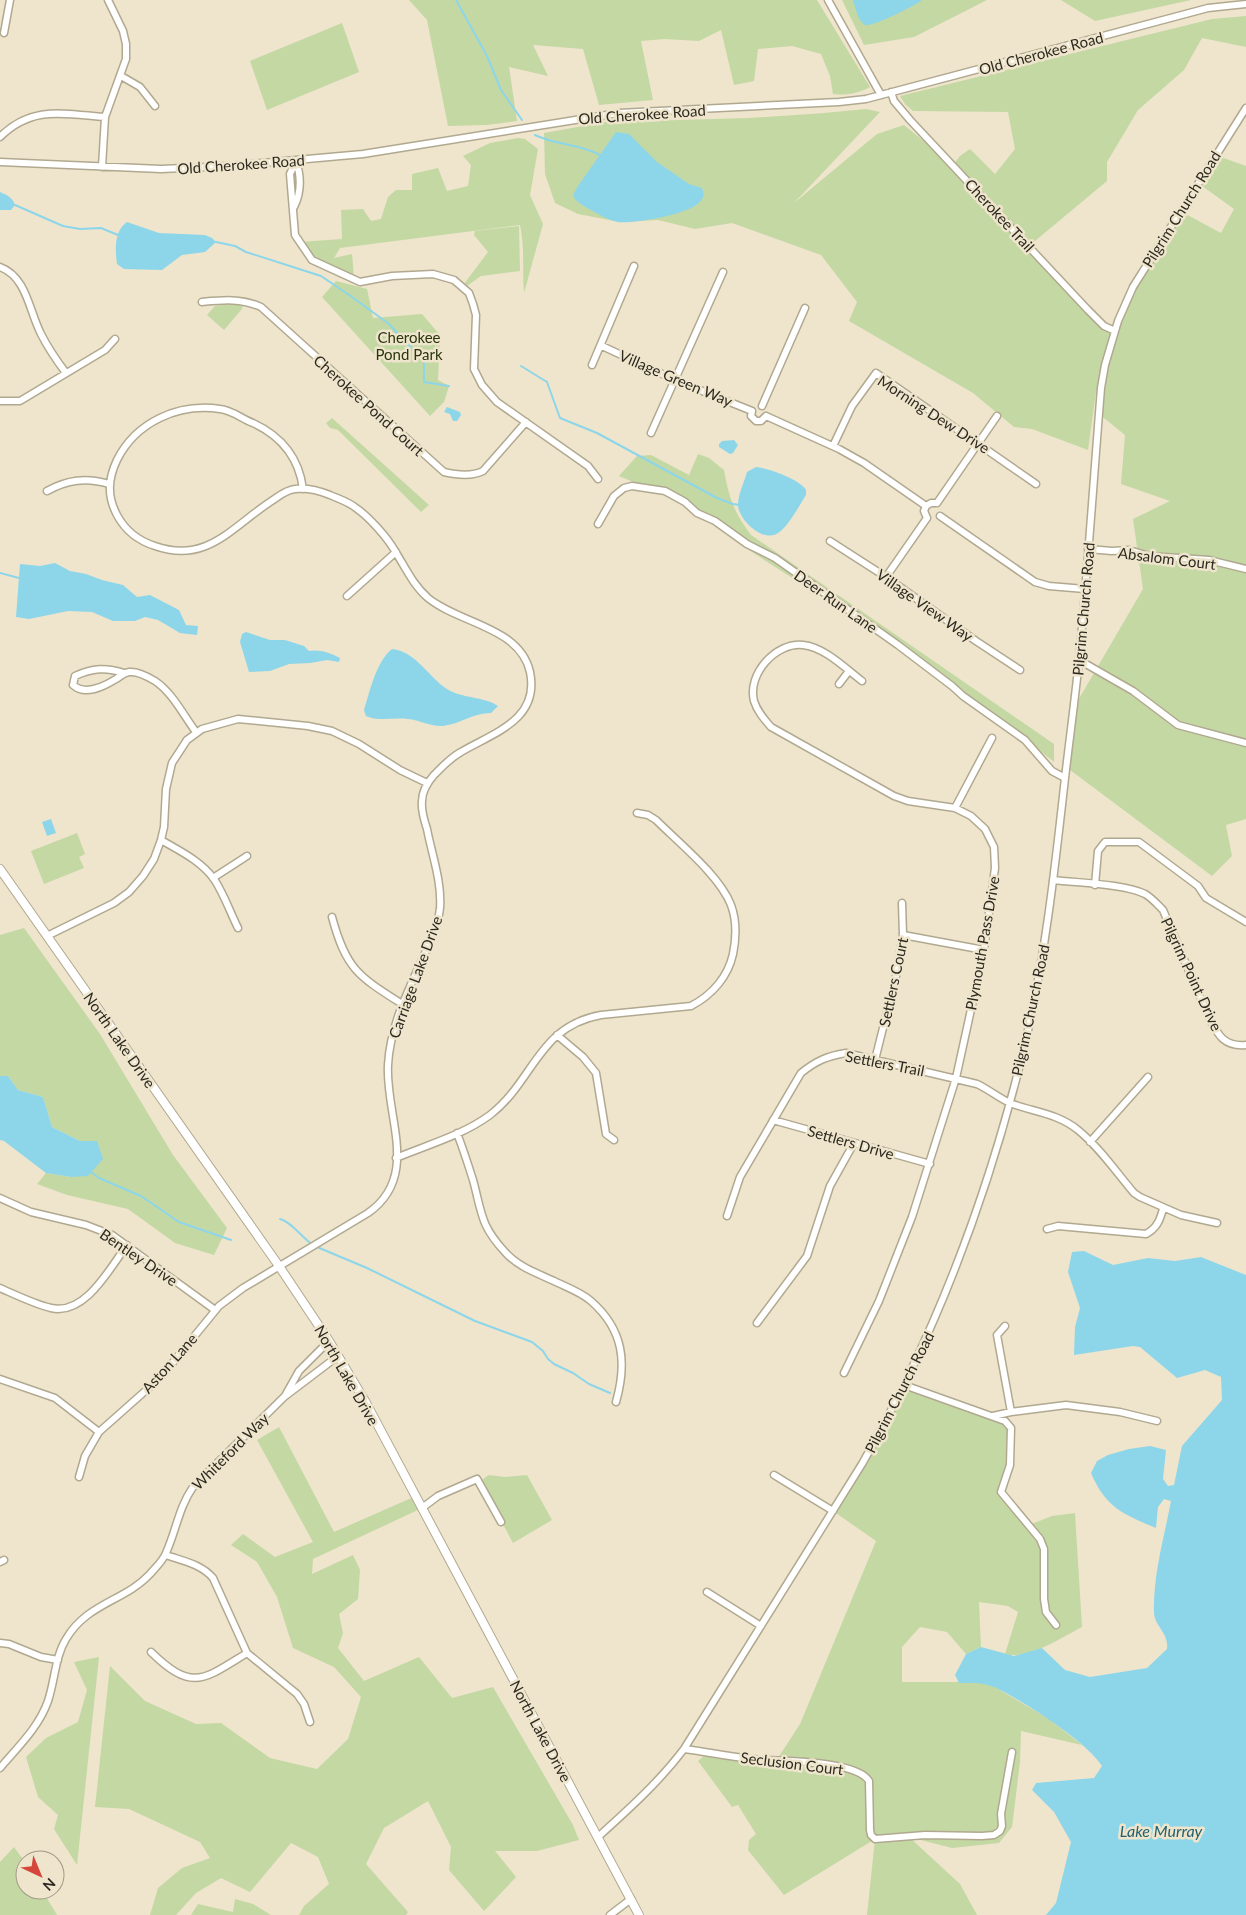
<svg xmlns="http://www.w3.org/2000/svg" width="1246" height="1915" font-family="Lato,sans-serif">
  <rect width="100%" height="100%" fill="#eee5cc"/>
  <path fill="#c4d8a4" d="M409 0H817L870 87C859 93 846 96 833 94L830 76 821 54 792 46 758 49 754 81 734 85 721 30 699 41 664 39 641 41 653 100 599 105 583 49 533 45 548 76 509 67 517 121 487 125 448 126 427 20Z
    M842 0H987L914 37 864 45Z
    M1061 0H1191L1095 21Z
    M1246 16V47L1202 38 1184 70 1138 110 1107 162V181L1029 246 1097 320 1114 331 1123 308 1180 211 1221 233 1234 209 1198 183 1215 155 1246 166V819L1226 825 1232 856 1212 876 1066 767 1073 709 1143 589 1133 519 1170 501 1121 484 1125 435 1099 414 1105 362 1096 392 1088 450 1032 429 1014 427 973 393 849 321 857 302 821 255 732 223 695 229 658 220 620 222 578 214 555 203 545 174 544 133 605 122 749 118 824 113 866 109 880 112 794 203 877 134 904 125 953 165 960 156 970 149 995 174 1015 149 1008 112 913 111 905 104 900 96 1212 19Z
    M342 23 359 72 267 110 250 61Z
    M518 138 525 139 538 149 530 195 543 224 524 293C522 270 525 247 520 225L340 248 334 258 352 254 354 277 312 260 300 242 342 239 341 210 363 209 371 221 381 219 388 197 396 190H412V174L438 168 447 191 468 186 471 165 463 156 490 143Z
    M519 226 520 271 481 276 467 286 464 284 488 252 474 235 475 231Z
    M336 281 367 289 373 318 422 314 440 335 438 380 449 386 444 402 430 416 322 297Z
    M232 304 243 305 242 309 224 330 207 315 215 306Z
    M332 418 429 505 421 512 338 430 330 428 326 423Z
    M698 454 709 458 724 470C729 498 734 512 751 535L1054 744V762L1005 722 946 686 859 621 749 550 706 513 619 476 637 456 651 455 689 475Z
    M77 833 85 854 79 857 84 868 44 884 31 851Z
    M24 928 100 1034 173 1155 227 1228 214 1255 175 1243 128 1209 67 1195 37 1184 46 1173 71 1177 80 1141 52 1127 43 1097 18 1090 8 1076H0V935Z
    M904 1385 1005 1421 1011 1428 1010 1456 1001 1492 1029 1525 1052 1516 1075 1513 1082 1627C1061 1638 1028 1660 1005 1654L1018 1612 1008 1606 979 1602 981 1647 966 1654 947 1632 920 1627 902 1647V1682H978L993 1686 1049 1719 1082 1745 1021 1731 1020 1762 1012 1827 999 1843 952 1848 909 1837 960 1884 977 1915H867L875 1839 784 1895 748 1850 749 1840 756 1834 738 1805 732 1807 698 1761 704 1756 774 1764 800 1724 876 1541 833 1511Z
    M279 1427 334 1532 416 1496 422 1508 313 1559 312 1574 353 1555 360 1570 358 1599 339 1614 343 1633 338 1648 364 1681 419 1657 452 1698 493 1687 573 1825 579 1840 537 1851H495L516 1877 484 1911 449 1870 451 1847 428 1801 384 1828 366 1864 408 1912 406 1915H299L304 1906 329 1884 318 1857 291 1843 250 1892 221 1878 196 1893 176 1915H150L158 1888 182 1868 210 1858 200 1842 129 1809 95 1807 110 1666 145 1701 196 1724 221 1723 270 1758 317 1769 348 1739 361 1697 334 1667 293 1648 277 1597 257 1562 231 1545 243 1534 275 1557 313 1542 257 1440Z
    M489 1475 505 1477 527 1475 552 1520 513 1543 480 1481Z
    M99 1657 77 1865 54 1829 58 1815 38 1797 26 1757 46 1738 78 1722 87 1690 74 1662Z
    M14 1847 25 1862V1890H42L57 1915H0V1862Z
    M235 1899 253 1904 271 1915H191L198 1904 233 1912Z"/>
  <path fill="#8dd6ea" d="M853 0H922C916 5 871 28 865 25 858 21 855 7 853 0Z
    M616 132 629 134 657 162 689 184 702 188C703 192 705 195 702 199 695 214 634 224 618 222 607 220 597 213 587 208 581 204 575 201 573 195L578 186Z
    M0 192C7 195 13 198 15 205L11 210H0Z
    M127 222 159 233 205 235 212 238 216 242 205 252 182 255 162 270 124 269 117 264C115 250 114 231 127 222Z
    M447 407 460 412 461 415 457 421H453L450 414 444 412Z
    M734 440 738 445 733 453 730 454 719 447V444L722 441Z
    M756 467C768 468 801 480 806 490V495C799 506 788 527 778 533 763 543 740 521 738 506 738 494 744 483 747 472Z
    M55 563 70 571 86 574 102 580 123 585 137 597 150 595 179 610 186 625 198 626 197 635 180 633 158 620 145 617 135 621H113L92 612 68 611 29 619 16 617 20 564 40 566Z
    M246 632 270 640H285L304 646 309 651C320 649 330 653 340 658L339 662 327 660 310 663 289 664 270 671 249 672 240 642 242 634Z
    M392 649C417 652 428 677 447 689 463 699 483 696 498 706L491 713C473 713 460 724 443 726 431 727 420 720 408 719 394 717 379 722 366 716L364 710C370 691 376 662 392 649Z
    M51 819 56 833 47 836 42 822Z
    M0 1076H8L18 1090 43 1097 52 1127 80 1141H97L103 1159 88 1176 71 1177 46 1173 4 1141 0 1140Z
    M1084 1251 1113 1265 1148 1258 1175 1261 1201 1257 1246 1275V1915H1046L1056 1903 1071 1842 1054 1812 1032 1790 1036 1783 1094 1778 1102 1766C1086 1741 1022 1700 994 1687 982 1682 971 1683 959 1683L955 1675 966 1654 981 1647 1014 1656 1042 1648 1065 1670 1090 1677 1147 1668 1167 1649C1169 1633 1155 1627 1154 1613 1153 1575 1164 1538 1171 1501L1164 1499 1158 1507 1156 1528C1123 1514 1106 1508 1091 1473L1097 1461 1108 1455 1129 1449 1150 1446 1166 1450 1163 1479 1168 1486 1174 1485 1182 1446 1222 1400 1221 1377 1205 1370 1177 1378 1140 1347 1133 1346 1074 1355 1075 1327 1080 1308 1068 1272 1072 1252Z"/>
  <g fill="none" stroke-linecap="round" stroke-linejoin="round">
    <path stroke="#8dd6ea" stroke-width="2" d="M456 0 487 56 501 90 522 120
      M535 135C555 145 580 144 600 155
      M15 205 63 226 80 229 101 228 118 235
      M216 242 235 246 246 252 321 276 352 297 389 324 424 362V382L449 386
      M521 366 547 382 560 418 597 433 717 498 733 504 740 505
      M0 573 19 578
      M91 1172 99 1178 141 1196 179 1222 231 1240
      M280 1219C292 1222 301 1237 313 1245
      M317 1247 367 1268 475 1321 532 1342 543 1351 548 1359 554 1364 573 1373 589 1384 610 1393"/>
    <defs>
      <path id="minor" d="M828 0 881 95
        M4 33 10 0
        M121 76 140 87 155 106
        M891 92 894 101 910 120 1088 310 1104 326 1115 331
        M0 137C32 105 64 114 105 117
        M296 161 290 174 295 235 312 260 360 282 392 276 433 274 454 280 469 293 473 304 476 315 474 369 482 385 497 402 588 466 598 479
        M0 162 161 169 229 166 363 154 619 113 839 102 866 99 1208 8 1246 4
        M102 167 105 117 126 59V44L123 31 108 0
        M294 207C301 193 301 176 296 161
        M0 267C27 277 29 311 41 334 48 348 57 361 66 373
        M202 302C223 300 241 298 261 307L444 472C457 475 471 477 483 471L526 422
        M602 346 675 380 752 411
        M592 365 634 266
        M0 401H20L105 350 115 339
        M762 406 805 308
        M752 411 751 416 756 421H761L766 416
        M766 416 839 449 864 463 926 506
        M651 433 723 272
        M833 446 852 406 876 373 1036 484
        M47 491C67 480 86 477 109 484
        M937 503 997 416
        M940 516 1035 582 1049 586 1085 589
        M927 518 924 511 926 506 931 503H937
        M598 524 614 496 624 488 632 486 665 491 685 502 697 513 715 521 747 544 775 558 898 645 952 686 963 696 1025 740 1052 771 1065 778
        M830 541 886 577 976 641 1020 670
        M1088 549 1112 551 1129 550 1149 556 1209 560 1246 569
        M886 577 927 518
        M347 596 396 552
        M1079 660 1133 691 1178 725 1246 743
        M124 673C106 667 92 668 75 676L73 685C85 696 103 687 116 679 121 676 123 673 129 672 138 671 147 676 155 681 172 692 184 716 196 732
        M839 684 849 671
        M955 808 992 738
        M161 840C180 851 201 861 214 879 224 894 230 912 238 928
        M213 878 247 856
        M1054 880C1078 883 1125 884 1145 894 1152 898 1157 904 1163 910L1209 1018C1218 1035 1224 1047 1246 1045
        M1095 885 1098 851 1105 842H1139L1198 886 1206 898 1246 922
        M332 917C346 969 358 976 402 1004
        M903 935 984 950
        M47 936 114 903 129 892 143 876 154 859 161 840 164 827 166 789 172 763 187 740 202 729 238 719 308 726 332 731 359 744 400 770 427 783
        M557 1035 583 1057 596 1073 606 1134 614 1140
        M875 1060 896 976 903 935 902 903
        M773 1120 930 1164
        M457 1133C463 1149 468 1164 473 1180 482 1213 480 1225 505 1252 518 1267 537 1273 554 1281 566 1287 581 1292 591 1301 624 1330 627 1363 616 1402
        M1090 1142 1148 1077
        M396 1158C427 1145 463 1135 490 1115 534 1081 538 1026 601 1015L691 1006C712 995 728 977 733 954 736 939 737 921 731 905 720 876 679 843 656 820L648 815 637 813
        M0 1198 31 1212 86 1225 112 1235 215 1310
        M727 1216 740 1177 801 1073C816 1061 827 1056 846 1053L977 1084C988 1089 999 1098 1010 1103 1033 1112 1057 1113 1078 1130 1100 1148 1116 1172 1134 1193L1140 1197 1181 1215 1217 1223
        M1047 1229 1058 1226 1146 1234C1157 1228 1160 1220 1163 1209
        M0 1288C16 1295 34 1304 51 1308 85 1316 110 1268 127 1245
        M757 1323 807 1256 830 1186 854 1143
        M1005 1326 997 1335 1011 1412
        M844 1373 879 1301 912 1217 956 1078 984 950 995 868 994 847 985 829 971 816 955 808 908 801 894 796 771 727C764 719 757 711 754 701 747 674 776 642 803 645 824 647 845 668 862 681
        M0 1379 55 1398 99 1432
        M904 1385 1005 1421 1011 1428 1010 1465 1001 1492 1040 1539 1044 1549V1599L1046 1612 1056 1625
        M285 1396 299 1371 329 1341
        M993 1416 1011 1412 1066 1405 1120 1412 1157 1421
        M774 1475 833 1511
        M79 1477 85 1456 99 1432 161 1377 219 1306 243 1288 368 1213C421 1176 385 1116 388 1065 390 1028 406 995 421 962 429 944 438 927 440 908 442 882 432 855 427 829 424 820 421 810 422 801 422 791 427 783 434 775 442 767 450 758 461 752 493 733 540 720 530 672 520 627 460 624 428 598 413 585 405 567 395 551 387 537 369 517 356 508 349 502 339 499 330 495 320 491 306 487 295 489 285 490 278 497 270 502 231 528 206 564 155 546 139 541 125 530 117 515 107 496 108 479 117 460 136 422 178 403 220 409 232 410 242 419 253 423 281 436 299 458 303 489
        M422 1508 438 1496 477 1479 501 1522
        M166 1555C183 1561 201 1564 213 1578L247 1653 297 1694 304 1704 310 1722
        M0 1562 4 1560
        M707 1592 761 1626
        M0 1643 9 1644 41 1657 58 1660
        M151 1652C192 1692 203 1680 247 1653
        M684 1749C709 1752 735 1758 761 1760 784 1761 857 1761 869 1781L870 1830 871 1835 875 1839 925 1835 982 1836 994 1835 1000 1831 1002 1826 1001 1814 1012 1752
        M0 1768C18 1747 39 1727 48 1701 55 1680 55 1657 66 1639 87 1603 125 1601 150 1574 155 1568 163 1561 166 1553 176 1531 179 1507 193 1487L284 1397 338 1356
        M598 1837C629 1809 659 1782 684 1749L862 1464C936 1334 989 1193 1024 1048 1045 959 1055 868 1065 778 1070 735 1076 692 1080 650 1088 563 1094 475 1101 388L1105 365 1118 321 1133 287 1246 108
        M610 1915 631 1899"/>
      <path id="major" d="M0 869 279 1266 329 1341 365 1401 639 1915"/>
    </defs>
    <use href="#minor" stroke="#b1a890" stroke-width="9"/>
    <use href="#major" stroke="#b1a890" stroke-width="10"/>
    <use href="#minor" stroke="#fff" stroke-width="6"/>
    <use href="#major" stroke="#fff" stroke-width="8"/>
  </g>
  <g text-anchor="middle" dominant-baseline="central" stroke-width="5" stroke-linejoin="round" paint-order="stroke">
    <g font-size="15" fill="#2d2920" stroke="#eee5cc">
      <text transform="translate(1041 53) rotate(-15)">Old Cherokee Road</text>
      <text transform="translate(642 114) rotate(-4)">Old Cherokee Road</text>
      <text transform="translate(241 164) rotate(-4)">Old Cherokee Road</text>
      <text transform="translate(1181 209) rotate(-58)">Pilgrim Church Road</text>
      <text transform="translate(1000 215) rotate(47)">Cherokee Trail</text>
      <text transform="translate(676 378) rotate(23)">Village Green Way</text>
      <text transform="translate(369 405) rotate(42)">Cherokee Pond Court</text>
      <text transform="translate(934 414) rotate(33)">Morning Dew Drive</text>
      <text transform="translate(1167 558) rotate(7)">Absalom Court</text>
      <text transform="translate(836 601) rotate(35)">Deer Run Lane</text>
      <text transform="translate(925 605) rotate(35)">Village View Way</text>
      <text transform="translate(1083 609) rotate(-85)">Pilgrim Church Road</text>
      <text transform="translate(982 943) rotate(-80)">Plymouth Pass Drive</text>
      <text transform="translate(1192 974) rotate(65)">Pilgrim Point Drive</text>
      <text transform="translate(415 977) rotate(-70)">Carriage Lake Drive</text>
      <text transform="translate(893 982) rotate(-78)">Settlers Court</text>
      <text transform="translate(1030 1010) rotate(-78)">Pilgrim Church Road</text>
      <text transform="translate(120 1040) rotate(55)">North Lake Drive</text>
      <text transform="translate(885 1063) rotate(11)">Settlers Trail</text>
      <text transform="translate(851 1142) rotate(16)">Settlers Drive</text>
      <text transform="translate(139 1257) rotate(34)">Bentley Drive</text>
      <text transform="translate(169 1363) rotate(-48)">Aston Lane</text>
      <text transform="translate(347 1375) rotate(60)">North Lake Drive</text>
      <text transform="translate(899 1392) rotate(-63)">Pilgrim Church Road</text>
      <text transform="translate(230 1451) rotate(-45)">Whiteford Way</text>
      <text transform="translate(541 1731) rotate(62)">North Lake Drive</text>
      <text transform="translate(792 1763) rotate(7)">Seclusion Court</text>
    </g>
    <g font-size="15" fill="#29360d" stroke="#eee5cc">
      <text x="409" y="337">Cherokee<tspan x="409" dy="17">Pond Park</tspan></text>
    </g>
    <g font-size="16" font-style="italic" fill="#24606e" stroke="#eee5cc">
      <text x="1161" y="1830">Lake Murray</text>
    </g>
  </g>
  <g transform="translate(40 1875) rotate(136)"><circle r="24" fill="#eee5cc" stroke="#a19a87"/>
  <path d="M0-4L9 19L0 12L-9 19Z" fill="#d5473b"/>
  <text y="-8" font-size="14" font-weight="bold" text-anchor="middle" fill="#2d2920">N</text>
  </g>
</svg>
